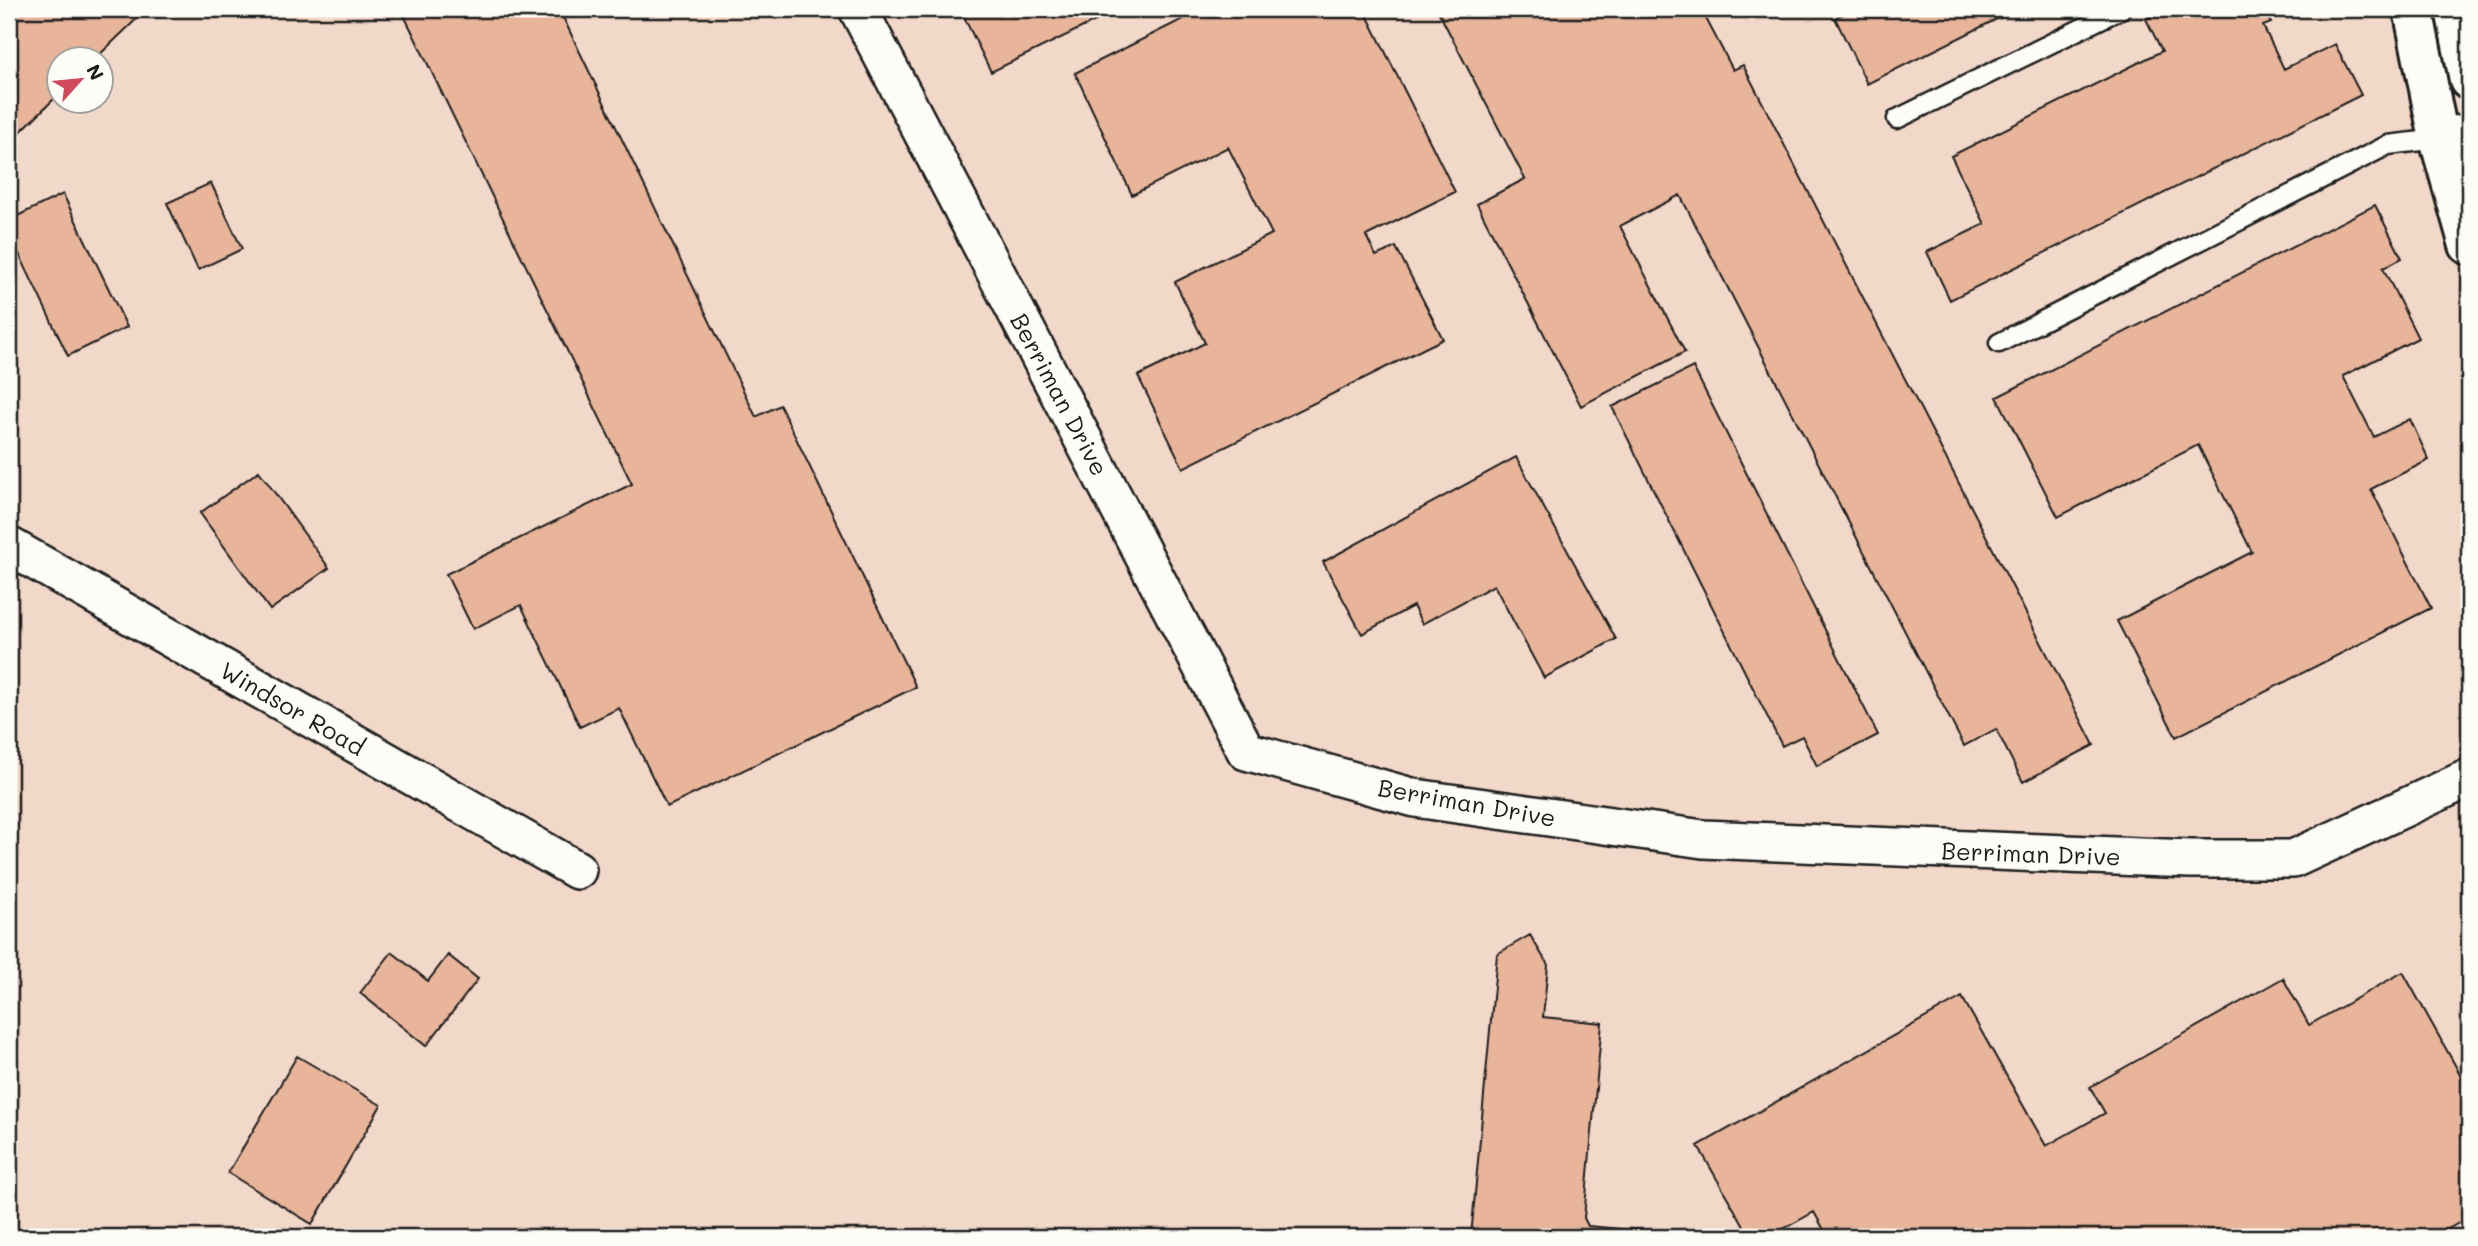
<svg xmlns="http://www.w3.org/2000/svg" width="2478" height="1246" font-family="Mali,sans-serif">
  <rect width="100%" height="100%" fill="#f7e7db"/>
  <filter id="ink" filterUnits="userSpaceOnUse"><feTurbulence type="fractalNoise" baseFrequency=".0143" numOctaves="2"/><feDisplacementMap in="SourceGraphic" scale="14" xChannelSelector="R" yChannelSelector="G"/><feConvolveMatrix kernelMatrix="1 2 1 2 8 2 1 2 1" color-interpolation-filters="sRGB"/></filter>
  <g filter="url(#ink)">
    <path fill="#f2d8c8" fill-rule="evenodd" d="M9 9H2469V1237H9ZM60 60H102V102H60Z"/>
    <path fill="#e8b59b" stroke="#1c1c1c" stroke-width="2" d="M9 9H147L94 60H60V93L15 137 9 131Z
      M401 9H559L756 417 780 405 916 687 667 807 619 708 580 727 521 605 473 629 446 574 632 484Z
      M960 9H1120L991 72Z
      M1203 9H1364L1455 192 1366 236 1376 256 1396 247 1443 339 1183 468 1138 376 1205 343 1175 282 1272 234 1228 147 1132 195 1075 73Z
      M1437 9H1701L1733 70 1743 65 2094 745 2023 782 1996 729 1964 746 1680 195 1620 226 1685 352 1581 406 1477 204 1525 179Z
      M1853 9H2017L1867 84 1835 18Z
      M2165 9H2264L2271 23 2263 26 2284 69 2335 44 2361 95 1950 300 1927 252 1985 224 1951 156 2162 51 2146 19Z
      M211 183 242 249 198 270 167 203Z
      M63 194 127 327 68 356 9 233V220Z
      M2375 205 2402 258 2383 268 2418 338 2343 376 2374 437 2410 419 2429 460 2371 489 2431 608 2176 737 2117 621 2252 552 2198 445 2058 517 1997 397Z
      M1693 367 1878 735 1817 766 1802 736 1782 746 1612 407Z
      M1516 457 1616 639 1544 678 1494 585 1422 624 1413 606 1362 634 1323 562Z
      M259 471 329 568 270 610 200 513Z
      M1530 935 1548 965 1543 1017 1602 1023 1584 1218 1588 1226 1711 1237H1471L1497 954Z
      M392 952 428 981 448 955 478 979 426 1046 360 993Z
      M2403 972 2469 1090V1217L2434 1237H1828L1814 1212 1769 1237H1750L1698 1146 1962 997 2046 1146 2105 1113 2090 1087 2283 978 2309 1025Z
      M297 1056 381 1105 312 1224 228 1173Z"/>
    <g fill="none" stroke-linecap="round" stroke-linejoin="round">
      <defs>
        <path id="service" d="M1897 119 2121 9
          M1999 343 2388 145 2439 139"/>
        <path id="minor" d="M858 9 1246 751 1415 798 1703 839 2190 859H2293L2469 778
          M2439 139 2469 132
          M9 546 577 870"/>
        <path id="tertiary" d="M2413 9 2439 139 2469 245
          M2455 9 2469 80"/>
      </defs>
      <use href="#service" stroke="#1c1c1c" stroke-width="23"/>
      <use href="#minor" stroke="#1c1c1c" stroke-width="42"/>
      <use href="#tertiary" stroke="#1c1c1c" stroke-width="44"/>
      <use href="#service" stroke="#fdfcf7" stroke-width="18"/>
      <use href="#minor" stroke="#fdfcf7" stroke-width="37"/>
      <use href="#tertiary" stroke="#fdfcf7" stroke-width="38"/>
    </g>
  </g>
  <g text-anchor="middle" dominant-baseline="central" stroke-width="5" stroke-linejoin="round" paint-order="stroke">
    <g font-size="24" fill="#1c1c1c" stroke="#fdfcf7">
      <text transform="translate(1060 394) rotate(62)">Berriman Drive</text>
      <text transform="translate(293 708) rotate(30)">Windsor Road</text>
      <text transform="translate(1467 802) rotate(10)">Berriman Drive</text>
      <text transform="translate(2031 853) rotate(2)">Berriman Drive</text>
    </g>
  </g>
  <rect width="2478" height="1246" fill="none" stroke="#fdfcf7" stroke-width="35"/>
  <rect x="18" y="18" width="2443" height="1211" fill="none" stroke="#1c1c1c" stroke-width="2.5" filter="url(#ink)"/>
  <g transform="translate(80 80) rotate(63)"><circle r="33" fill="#fdfcf7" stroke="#a3a29f" stroke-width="2"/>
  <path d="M0-5L12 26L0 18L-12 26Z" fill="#d1495b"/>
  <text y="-10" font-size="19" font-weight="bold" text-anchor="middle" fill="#1c1c1c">N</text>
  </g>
</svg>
